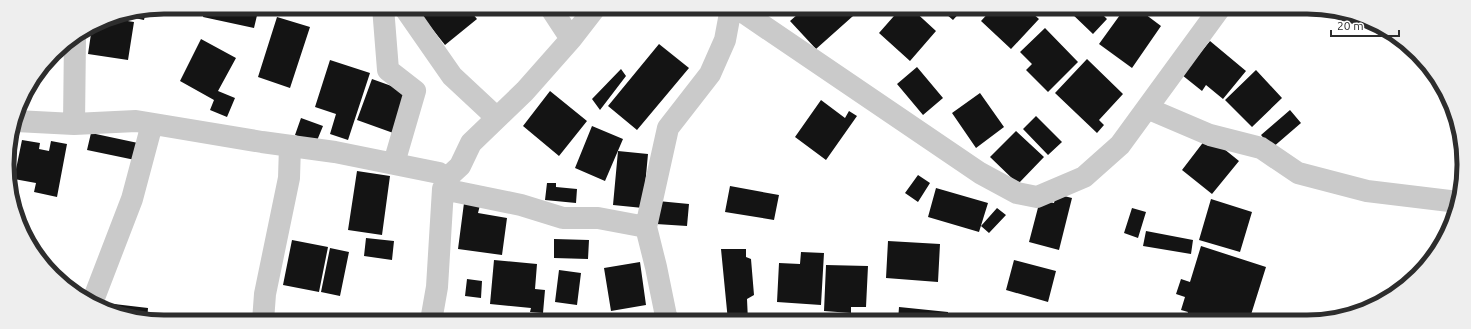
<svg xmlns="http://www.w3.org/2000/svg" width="1471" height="329" font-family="Ubuntu,sans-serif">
  <rect width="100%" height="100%" fill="#fff"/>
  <path fill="#141414" d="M205 7H259L254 28 203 17Z
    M423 7H467L477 19 445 45 418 11Z
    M762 8H779L772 16Z
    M805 8H862L816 49 790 21Z
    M901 8H911L936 31 910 61 879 33Z
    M939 8H964L953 20Z
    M993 8H1026L1039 19 1011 49 981 21Z
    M1072 8H1096L1107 19 1093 34 1069 11Z
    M1104 8H1115L1110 14Z
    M1125 8H1137L1161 26 1132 68 1099 44Z
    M146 11 144 20 125 16V15Z
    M277 17 310 27 290 88 258 77Z
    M108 18 134 22 128 60 88 54 92 27Z
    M1045 28 1078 62 1048 92 1026 70 1032 64 1020 52Z
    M201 39 236 58 218 91 235 98 227 117 210 110 214 100 180 81Z
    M1210 41 1246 71 1223 99 1206 85 1202 91 1182 75Z
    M659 44 689 68 637 130 608 106Z
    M1087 59 1123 94 1099 120 1104 125 1097 133 1055 93Z
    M330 60 370 73 348 140 330 134 336 114 315 107Z
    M917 67 943 98 923 115 897 84Z
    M621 69 626 76 600 110 592 99Z
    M1256 70 1282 98 1252 127 1225 100Z
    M372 79 411 93 396 134 357 120Z
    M550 91 587 121 559 156 523 126Z
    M980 93 1004 127 976 148 952 113Z
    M821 100 845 118 849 111 857 116 826 160 795 137Z
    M1290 110 1301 123 1272 148 1261 135Z
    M1036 116 1062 142 1048 155 1023 129Z
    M301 118 323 126 316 143 295 135Z
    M592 126 623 139 605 181 575 168Z
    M1016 131 1044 157 1018 184 990 157Z
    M91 133 138 143 135 160 87 150Z
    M1208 136 1239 161 1212 194 1182 170Z
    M22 140 40 143 39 149 49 151 51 141 67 144 57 197 34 192 36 183 14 179Z
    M618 151 648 154 643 208 613 205Z
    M357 171 390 176 382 235 348 230Z
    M918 175 930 183 918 202 905 193Z
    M547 183H556V187L577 189 576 203 545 200Z
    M730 186 779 195 774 220 725 212Z
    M936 188 988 203 979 232 928 217Z
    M1056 194 1072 198 1059 250 1029 242 1040 200 1054 203Z
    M1211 199 1252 212 1240 252 1199 240Z
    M658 201 689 204 687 226 656 224Z
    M464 203 480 205 478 213 507 218 502 255 458 249Z
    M997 208 1006 215 989 233 981 226Z
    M1132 208 1146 212 1138 238 1124 233Z
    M1146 231 1193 240 1191 254 1143 246Z
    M366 238 394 241 392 260 364 256Z
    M554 239 589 240 588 259 554 258Z
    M292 240 328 247 319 292 283 285Z
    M888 241 940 244 938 282 886 278Z
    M1201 246 1266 267 1249 321H1185L1188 312 1181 310 1185 297 1176 294 1181 279 1190 282Z
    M330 248 349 252 340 296 321 292Z
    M721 249H746V257L751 259 754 295 747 299 748 321H728Z
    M801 252 824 253 821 305 777 302 779 263 800 264Z
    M494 260 537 264 535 289 545 290 543 313 530 312 531 308 490 304Z
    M1014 260 1056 271 1048 302 1006 290Z
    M640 262 646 305 611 311 604 268Z
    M826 265 868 266 866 307H851V313L824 311Z
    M559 270 581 273 577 305 555 302Z
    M467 279 482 281 481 298 465 296Z
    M114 304 148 308 147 321 113 310Z
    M899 307 948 312V321H898Z
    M651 313 652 321H634L633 314Z"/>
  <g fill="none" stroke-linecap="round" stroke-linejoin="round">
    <path stroke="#cacaca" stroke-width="22" d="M383 7 388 70 415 91 394 163
      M404 7 452 76 496 117
      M550 7 571 39
      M737 8 980 173 1017 193 1037 197 1084 177 1120 145 1220 8
      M1149 109 1210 135 1261 148 1298 173 1367 191 1458 202
      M16 121 74 124 136 121 262 142 335 152 439 173 447 178
      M74 124 75 37
      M443 189 521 205 563 218H598L646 227
      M92 303 132 199 152 124
      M263 321 265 294 289 178 290 146
      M431 321 437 287 443 189 447 178 460 166 471 143 525 91 571 39 595 8
      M669 321 666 316 656 267 646 227 668 128 710 74 725 40 731 8"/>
  </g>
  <path d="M0 0H1471V329H0ZM164 14H1307A150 150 0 0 1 1457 164V165A150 150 0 0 1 1307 315H164A150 150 0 0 1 14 165V164A150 150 0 0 1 164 14Z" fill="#eee" fill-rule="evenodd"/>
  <path fill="none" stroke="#2d2d2d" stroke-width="5" d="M164 14H1307A150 150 0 0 1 1457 164V165A150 150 0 0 1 1307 315H164A150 150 0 0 1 14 165V164A150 150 0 0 1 164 14Z"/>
  <path d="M1331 30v6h68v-6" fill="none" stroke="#2d2d2d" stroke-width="2"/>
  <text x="1337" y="30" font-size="12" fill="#2d2d2d" stroke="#ffffff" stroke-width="3" paint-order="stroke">20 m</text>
</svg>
